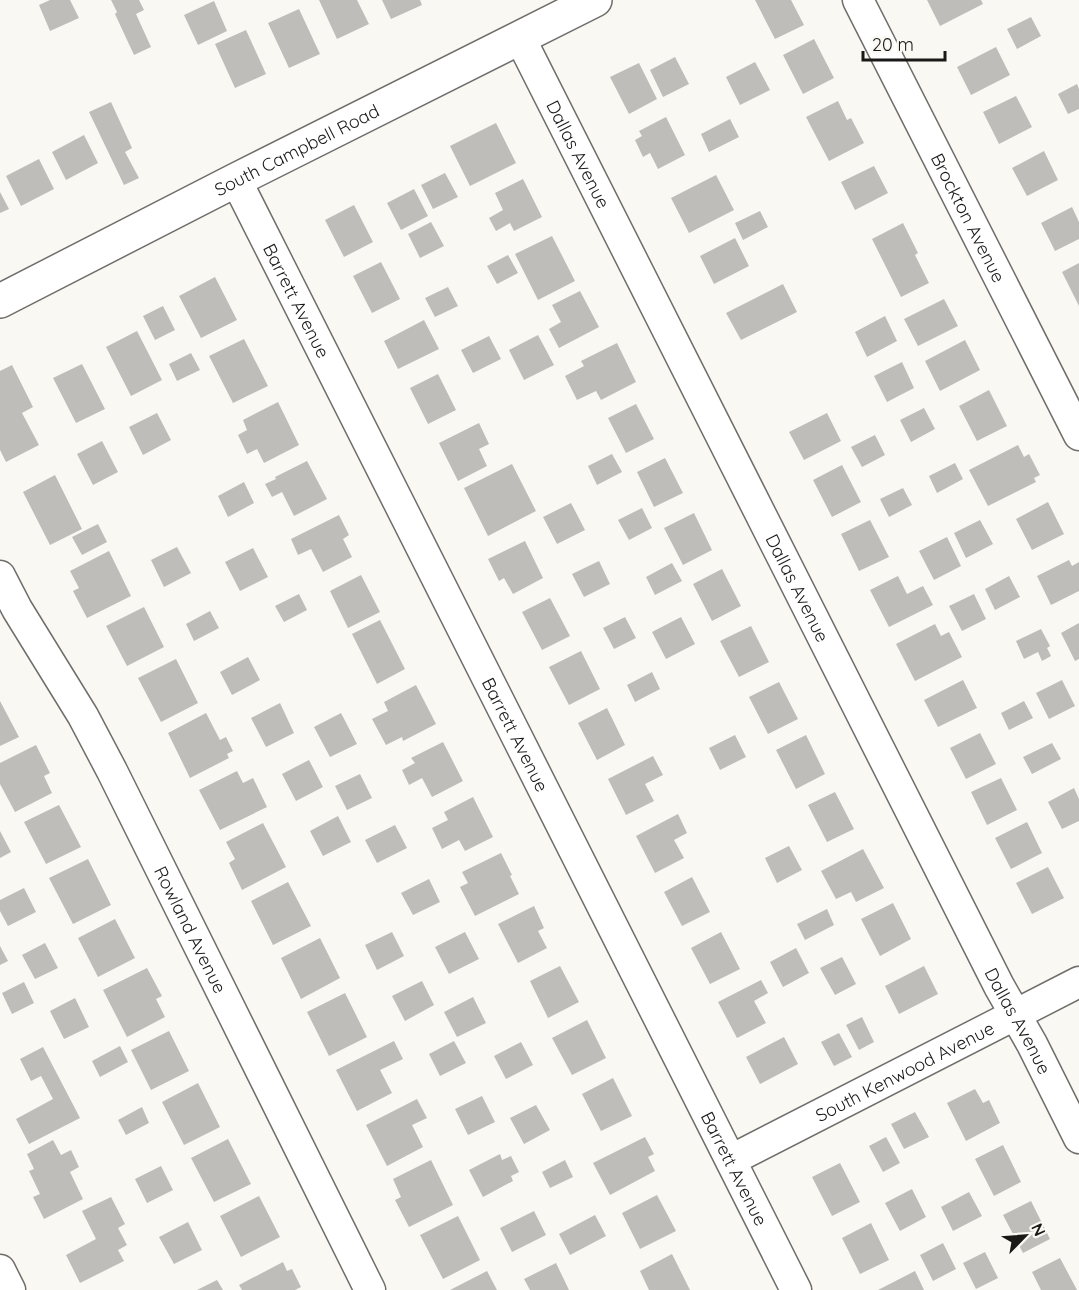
<svg xmlns="http://www.w3.org/2000/svg" width="1079" height="1290" font-family="Quicksand,sans-serif">
  <rect width="100%" height="100%" fill="#faf8f3"/>
  <path fill="#bfbdb9" d="M50 0H70L79 18 50 31 39 5Z
    M111 0H139L144 10 136 14 151 47 134 55 115 14 117 12Z
    M319 0H357L369 24 337 39Z
    M382 0H420L422 5 391 19Z
    M755 0H791L804 25 775 39Z
    M927 0H981L983 4 940 26Z
    M214 1 227 31 198 45 184 15Z
    M299 9 320 54 289 68 268 23Z
    M1031 17 1041 36 1017 49 1007 29Z
    M246 30 266 74 235 88 215 44Z
    M814 39 834 78 803 94 783 55Z
    M996 47 1010 75 971 95 957 67Z
    M675 57 689 84 663 97 650 70Z
    M755 62 770 90 740 105 726 77Z
    M639 63 657 99 629 114 610 77Z
    M1077 84 1079 89V109L1068 114 1058 94Z
    M1016 96 1032 127 999 144 983 112Z
    M838 101 847 120 851 118 864 143 829 161 806 117Z
    M111 102 132 148 125 152 139 178 124 185 89 112Z
    M666 117 685 155 658 169 650 153 643 157 635 140 642 136 639 131Z
    M730 119 739 137 709 152 701 134Z
    M496 123 516 163 470 186 450 146Z
    M84 135 98 163 66 180 52 152Z
    M1044 151 1058 180 1027 196 1012 168Z
    M39 159 54 189 21 206 6 176Z
    M874 166 888 193 855 210 841 182Z
    M445 173 458 197 433 209 421 185Z
    M716 175 734 210 689 233 671 198Z
    M523 179 542 217 514 231 510 223 496 231 489 218 503 210 495 193Z
    M414 189 428 216 401 230 387 203Z
    M0 192 9 209 0 213Z
    M354 205 373 242 344 257 325 220Z
    M1072 207 1079 222V239L1055 251 1041 223Z
    M760 211 768 227 743 240 735 223Z
    M431 222 444 246 420 258 408 234Z
    M903 223 918 253 915 255 929 283 901 297 872 239Z
    M552 236 575 281 538 300 515 254Z
    M735 238 749 266 714 284 700 256Z
    M508 255 518 273 497 284 487 266Z
    M381 262 400 299 372 313 353 276Z
    M1079 263V306L1062 272Z
    M215 277 237 320 201 338 179 296Z
    M783 284 797 312 741 340 726 313Z
    M448 287 458 306 435 317 425 298Z
    M580 291 599 327 559 348 549 329 561 322 552 305Z
    M944 299 958 326 918 346 904 319Z
    M163 306 175 330 155 340 143 316Z
    M885 316 897 341 867 357 855 332Z
    M424 320 439 349 398 369 384 341Z
    M137 331 162 380 131 396 106 347Z
    M538 335 554 365 524 380 509 350Z
    M489 336 501 359 473 373 461 350Z
    M244 339 268 386 233 403 209 356Z
    M965 340 980 370 940 391 925 361Z
    M617 343 636 382 601 400 596 391 577 400 565 376 584 366 581 361Z
    M191 353 200 370 177 381 169 364Z
    M902 362 914 388 887 402 874 376Z
    M82 364 105 409 76 423 53 378Z
    M12 365 33 407 22 413 39 445 6 462 0 450V371Z
    M438 374 456 410 428 424 410 388Z
    M989 390 1007 426 977 441 959 406Z
    M278 402 299 445 264 463 257 449 247 454 238 435 247 430 243 420Z
    M636 404 654 439 626 453 608 418Z
    M924 408 935 429 911 442 900 420Z
    M157 413 171 440 143 455 129 427Z
    M827 413 841 441 804 460 789 432Z
    M479 423 489 444 479 449 487 466 458 481 439 443Z
    M875 435 885 455 862 467 851 447Z
    M102 441 118 472 93 485 77 454Z
    M1018 445 1024 457 1029 454 1040 475 1034 478 1036 482 988 506 969 470Z
    M612 454 622 472 597 485 588 466Z
    M665 458 683 493 654 507 637 472Z
    M307 461 327 499 294 516 282 492 272 497 265 484 276 479 275 477Z
    M955 463 963 479 937 493 929 476Z
    M512 464 536 511 488 536 464 488Z
    M842 465 861 502 832 517 813 480Z
    M55 475 82 529 50 545 23 492Z
    M244 482 254 503 228 517 218 496Z
    M903 488 912 505 889 517 880 499Z
    M1048 502 1064 534 1032 550 1016 519Z
    M571 503 585 530 557 544 543 517Z
    M642 508 652 528 629 540 618 520Z
    M694 513 712 550 683 565 664 528Z
    M339 515 349 535 343 539 352 557 323 572 311 549 298 555 291 539Z
    M870 520 889 557 859 571 841 534Z
    M980 520 993 544 966 558 954 533Z
    M98 524 107 542 82 555 72 537Z
    M947 537 961 566 934 580 919 551Z
    M525 541 543 578 513 594 504 578 499 581 488 559Z
    M177 547 191 573 164 587 151 560Z
    M253 548 268 577 240 591 225 562Z
    M109 551 131 596 87 618 73 591 79 588 70 571Z
    M1069 560 1072 566 1079 562V591L1051 605 1037 576Z
    M599 561 610 584 584 597 572 574Z
    M672 563 682 581 655 595 646 577Z
    M722 569 741 606 712 621 693 584Z
    M361 575 380 612 348 628 330 591Z
    M898 576 907 594 923 586 933 605 889 627 870 590Z
    M1009 576 1020 597 995 610 985 589Z
    M299 594 307 610 284 622 275 606Z
    M974 594 986 619 962 631 949 606Z
    M550 598 570 636 542 650 522 612Z
    M144 607 164 647 127 666 106 626Z
    M210 611 219 628 194 641 186 624Z
    M625 617 636 638 614 649 603 628Z
    M681 617 695 644 666 659 652 632Z
    M380 620 405 669 377 684 352 634Z
    M1079 623V659L1075 661 1061 633Z
    M935 624 941 636 949 632 962 657 915 681 896 644Z
    M751 626 769 662 739 677 720 641Z
    M1041 629 1050 646 1047 648 1051 656 1042 661 1038 652 1024 659 1016 641Z
    M581 651 600 689 569 705 549 667Z
    M248 657 260 680 232 695 220 672Z
    M176 659 198 703 161 722 138 678Z
    M652 672 660 689 635 702 627 685Z
    M963 680 977 708 938 727 924 700Z
    M1062 680 1075 706 1049 719 1036 693Z
    M779 682 798 719 768 734 749 697Z
    M416 685 436 724 403 741 402 737 386 745 372 719 388 711 384 702Z
    M0 701 19 737 0 746Z
    M1024 701 1033 718 1009 730 1001 713Z
    M280 703 294 733 266 747 251 718Z
    M607 708 625 745 597 760 578 723Z
    M206 713 220 740 226 737 233 751 227 754 229 758 190 778 168 733Z
    M341 713 357 744 330 757 314 727Z
    M980 733 996 764 966 779 950 748Z
    M735 735 746 757 720 770 709 748Z
    M806 735 825 774 796 789 776 750Z
    M443 742 463 781 432 797 422 778 409 785 402 770 415 763 411 758Z
    M1052 743 1061 759 1032 774 1023 757Z
    M36 745 50 773 44 776 52 793 15 812 0 784V763Z
    M653 756 663 775 645 784 654 801 626 815 608 779Z
    M309 760 323 787 296 801 282 774Z
    M237 771 243 783 253 778 267 807 220 830 199 790Z
    M360 774 372 798 347 810 335 786Z
    M1001 778 1017 810 987 825 971 792Z
    M1074 788 1079 799V821L1062 829 1048 802Z
    M835 792 854 829 827 842 808 805Z
    M473 797 493 837 465 851 459 840 442 849 432 828 448 820 444 812Z
    M59 805 81 847 46 864 24 822Z
    M678 814 687 833 674 840 684 858 655 873 636 836Z
    M338 816 351 842 323 856 310 831Z
    M1027 822 1042 853 1011 869 995 838Z
    M263 823 286 867 242 890 229 863 235 859 226 842Z
    M395 825 407 848 377 863 365 840Z
    M0 831 11 852 0 858Z
    M789 846 802 870 777 883 765 858Z
    M863 849 884 888 856 902 851 892 836 899 821 871Z
    M501 853 512 875 510 876 519 894 475 916 460 887 468 883 462 872Z
    M88 859 111 905 73 924 49 878Z
    M1048 867 1064 898 1032 914 1016 883Z
    M692 877 710 912 682 926 664 892Z
    M429 879 440 902 413 915 401 893Z
    M288 882 311 926 273 945 251 901Z
    M24 888 36 912 8 926 0 911V900Z
    M893 903 911 939 880 956 861 919Z
    M534 906 544 928 538 931 547 948 518 963 498 924Z
    M827 909 834 925 805 940 797 924Z
    M115 919 135 958 98 977 78 938Z
    M392 932 404 956 377 970 365 945Z
    M465 932 479 959 449 974 435 947Z
    M721 932 740 969 710 984 691 948Z
    M320 938 340 978 301 999 281 958Z
    M45 943 58 968 35 979 22 955Z
    M0 946 8 961 0 965Z
    M796 948 809 973 783 987 770 962Z
    M842 957 856 984 835 995 820 968Z
    M560 966 579 1002 548 1018 530 981Z
    M924 966 938 994 899 1014 885 986Z
    M147 968 162 996 156 999 165 1017 127 1037 103 990Z
    M761 980 768 993 754 1001 766 1023 737 1038 718 1002Z
    M422 981 434 1005 405 1021 392 996Z
    M24 982 34 1003 12 1014 2 993Z
    M345 993 367 1037 329 1056 307 1012Z
    M473 997 486 1023 457 1037 444 1012Z
    M75 998 89 1027 64 1039 50 1011Z
    M862 1017 874 1042 859 1050 846 1025Z
    M587 1020 606 1058 572 1075 552 1038Z
    M169 1031 189 1071 151 1090 131 1050Z
    M839 1033 852 1057 834 1066 821 1042Z
    M784 1037 798 1064 760 1084 746 1057Z
    M394 1041 403 1059 380 1070 392 1093 357 1111 336 1070Z
    M454 1041 466 1063 440 1076 429 1054Z
    M521 1042 533 1065 506 1079 494 1056Z
    M120 1046 128 1062 100 1077 92 1061Z
    M43 1047 80 1118 29 1144 16 1119 53 1099 41 1076 31 1081 20 1059Z
    M613 1078 632 1116 601 1131 582 1094Z
    M198 1083 220 1127 184 1145 162 1102Z
    M975 1089 983 1103 989 1100 1000 1123 966 1141 947 1103Z
    M482 1096 495 1122 468 1135 455 1109Z
    M417 1099 427 1118 412 1125 423 1147 387 1166 366 1125Z
    M536 1105 550 1130 524 1144 510 1118Z
    M142 1107 149 1123 126 1135 118 1120Z
    M915 1112 929 1137 904 1149 891 1124Z
    M645 1137 654 1154 648 1157 655 1171 610 1195 593 1163Z
    M886 1137 900 1163 883 1172 869 1146Z
    M228 1139 251 1184 214 1202 191 1158Z
    M53 1140 61 1155 71 1150 79 1167 70 1172 83 1199 44 1219 33 1197 40 1194 29 1171 34 1169 27 1154Z
    M1003 1145 1021 1182 994 1196 975 1159Z
    M500 1154 502 1160 511 1156 519 1172 511 1176 513 1181 483 1197 469 1170Z
    M431 1160 453 1205 409 1227 395 1200 401 1197 393 1179Z
    M565 1160 573 1177 550 1188 542 1172Z
    M840 1163 860 1202 832 1216 812 1177Z
    M161 1166 173 1190 147 1203 135 1179Z
    M912 1189 926 1217 900 1231 885 1203Z
    M969 1192 982 1216 953 1231 941 1207Z
    M657 1195 676 1231 640 1249 622 1213Z
    M259 1196 280 1237 241 1257 220 1216Z
    M111 1197 125 1224 118 1228 127 1245 118 1250 124 1261 80 1283 66 1255 96 1239 82 1211Z
    M1031 1201 1050 1239 1023 1253 1003 1215Z
    M534 1211 546 1235 512 1252 500 1228Z
    M595 1215 606 1236 570 1255 559 1234Z
    M458 1216 480 1260 443 1279 420 1235Z
    M188 1222 202 1250 174 1264 159 1237Z
    M871 1223 889 1260 860 1274 842 1238Z
    M943 1243 956 1269 933 1281 920 1255Z
    M985 1252 998 1278 976 1289 963 1263Z
    M672 1254 690 1290H649L640 1271Z
    M1060 1258 1077 1290H1041L1032 1272Z
    M283 1262 287 1271 292 1269 301 1287 295 1290H242L239 1285Z
    M556 1263 569 1290H530L524 1279Z
    M487 1271 497 1290H450Z
    M915 1271 924 1290H878Z
    M217 1280 223 1290H197Z"/>
  <g fill="none" stroke-linecap="round" stroke-linejoin="round">
    <defs>
      <g id="street">
        <path id="s1" d="M858 0 1079 435"/>
        <path id="s2" d="M520 38 999 986 1032 1044 1079 1138"/>
        <path id="s3" d="M236 180 796 1290"/>
        <path id="s4" d="M0 576 17 609 83 716 112 771 370 1290"/>
        <path id="s5" d="M731 1160 1079 982"/>
        <path d="M0 1270 10 1290"/>
      </g>
      <g id="secondary">
        <path id="s6" d="M0 301 236 180 595 0"/>
      </g>
    </defs>
    <use href="#street" stroke="#706e6b" stroke-width="33"/>
    <use href="#secondary" stroke="#706e6b" stroke-width="36"/>
    <use href="#street" stroke="#fff" stroke-width="30"/>
    <use href="#secondary" stroke="#fff" stroke-width="33"/>
  </g>
  <g text-anchor="middle" dominant-baseline="central" stroke-width="6" stroke-linejoin="round" paint-order="stroke">
    <g font-size="18" fill="#1a1918" stroke="#faf8f3">
      <text stroke="none"><textPath href="#s6" startOffset="333">South Campbell Road</textPath></text>
      <text stroke="none"><textPath href="#s2" startOffset="130">Dallas Avenue</textPath></text>
      <text stroke="none"><textPath href="#s1" startOffset="244">Brockton Avenue</textPath></text>
      <text stroke="none"><textPath href="#s3" startOffset="135">Barrett Avenue</textPath></text>
      <text stroke="none"><textPath href="#s2" startOffset="616">Dallas Avenue</textPath></text>
      <text stroke="none"><textPath href="#s3" startOffset="621">Barrett Avenue</textPath></text>
      <text stroke="none"><textPath href="#s4" startOffset="402">Rowland Avenue</textPath></text>
      <text stroke="none"><textPath href="#s2" startOffset="1102">Dallas Avenue</textPath></text>
      <text stroke="none"><textPath href="#s5" startOffset="195">South Kenwood Avenue</textPath></text>
      <text stroke="none"><textPath href="#s3" startOffset="1107">Barrett Avenue</textPath></text>
    </g>
  </g>
  <g transform="translate(1025 1236) rotate(65)" stroke="#faf8f3" stroke-width="4.5" paint-order="stroke">
  <path d="M0-4.5L10 22L0 15L-10 22Z" fill="#1a1918"/>
  <text y="-9" font-size="16" font-weight="bold" text-anchor="middle" fill="#1a1918">N</text>
  </g>
  <path d="M863 51v9h82v-9" fill="none" stroke="#1a1918" stroke-width="3"/>
  <text x="872" y="51" font-size="18" fill="#1a1918" stroke="#faf8f3" stroke-width="4.5" paint-order="stroke">20 m</text>
</svg>
